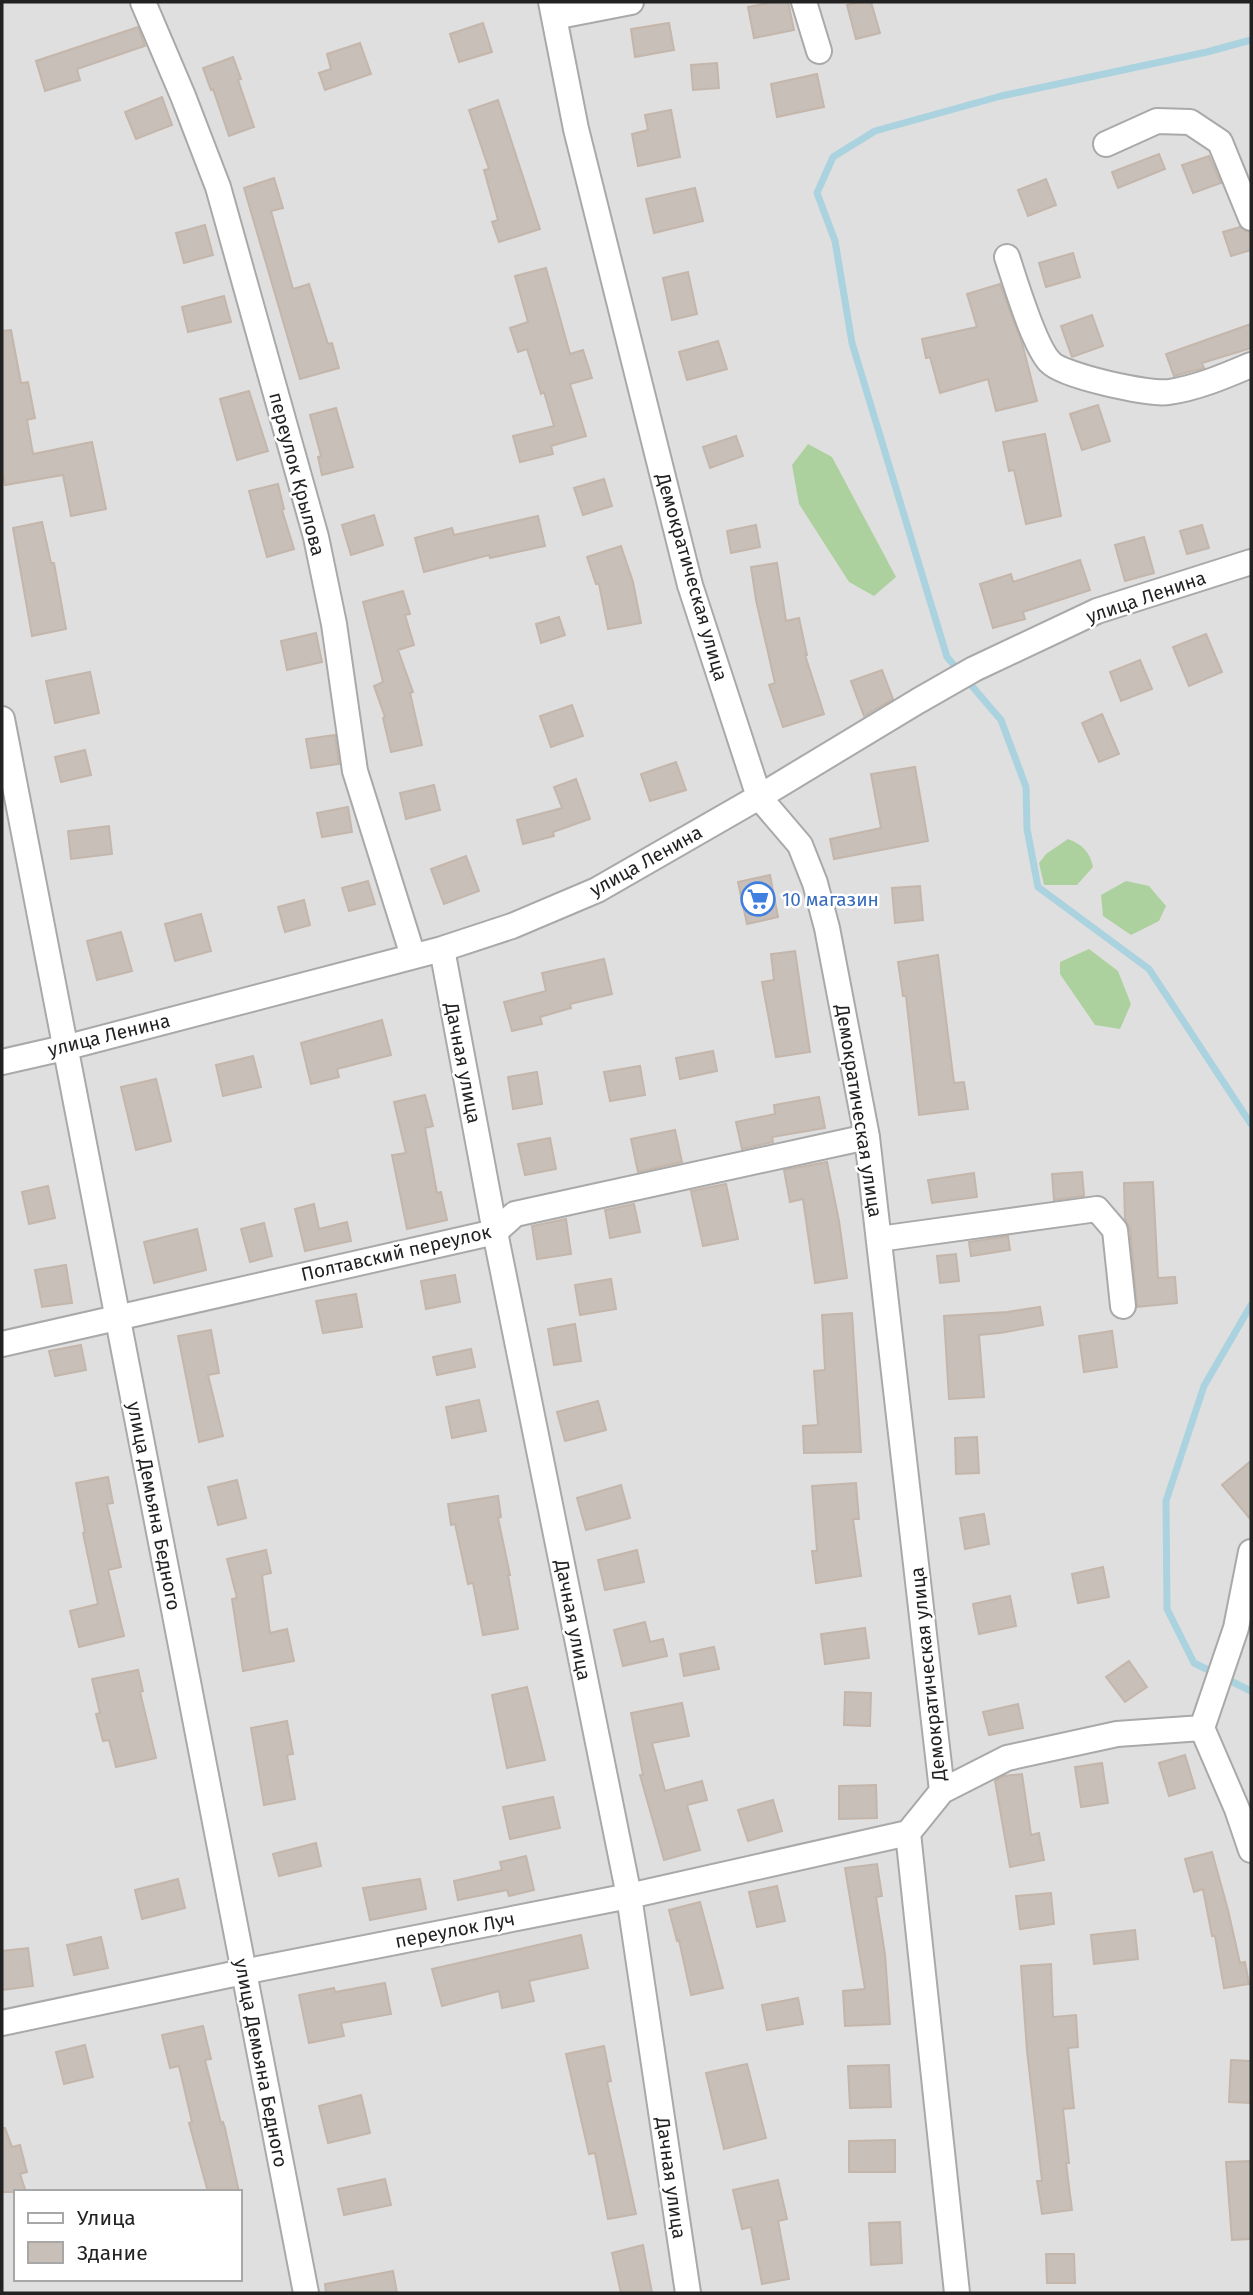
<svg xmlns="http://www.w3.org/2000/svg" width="1253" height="2295" font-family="'Fira Sans',sans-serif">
  <rect width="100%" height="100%" fill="#f2efe9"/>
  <path fill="#e0dfdf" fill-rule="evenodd" d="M2 2H1251V2293H2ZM16 2192H240V2279H16Z"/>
  <path fill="#add19e" d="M808 444 832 457 896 577 874 596 849 582 799 504 792 465Z
    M1068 839C1083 845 1090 852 1093 867L1077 885H1044L1039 863 1046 854Z
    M1126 881 1149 886 1166 906 1159 921 1131 935 1103 916 1101 895Z
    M1089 949 1118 971 1131 1004 1120 1029 1095 1025 1060 974V962Z"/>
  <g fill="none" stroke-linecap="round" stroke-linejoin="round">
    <path stroke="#aad3df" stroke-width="7" d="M1251 40 1207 52 1001 96 875 131 833 157 817 193 835 241 852 343 947 657 1001 720 1026 787 1027 829 1038 887 1149 969 1251 1124
      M1251 1305 1204 1386 1166 1501 1167 1609 1194 1663 1251 1691"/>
  </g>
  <path fill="#c7bfb8" stroke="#c4b6ab" stroke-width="2" d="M773 2H788L794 30 754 38 748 7Z
    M860 2H871L880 33 856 39 847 5Z
    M483 23 492 52 459 62 450 34Z
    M669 23 674 50 635 57 631 29Z
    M138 27 145 46 77 69 80 80 45 91 36 61Z
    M360 43 371 74 325 90 319 73 331 69 327 54Z
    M233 57 241 79 238 80 254 127 229 136 213 89 211 90 203 68Z
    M717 63 719 88 693 90 691 65Z
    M817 74 824 107 777 117 771 84Z
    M162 97 172 125 136 139 125 112Z
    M498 100 540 229 499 242 492 222 498 220 484 170 489 169 469 110Z
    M671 110 680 157 638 166 632 134 648 130 645 115Z
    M1159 154 1165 169 1118 188 1112 172Z
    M1209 156 1221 183 1193 193 1182 165Z
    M274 178 283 208 271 211 293 289 309 284 328 344 332 343 339 368 300 379 244 188Z
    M1046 179 1056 205 1028 216 1018 190Z
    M695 188 703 221 654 233 646 199Z
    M205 225 213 255 184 263 176 233Z
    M1240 227 1250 233 1251 250 1231 256 1223 232Z
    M1073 253 1080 277 1046 287 1039 263Z
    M546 268 570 354 583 350 592 378 570 384 586 436 551 446 553 454 520 462 513 436 554 426 544 392 541 394 527 349 518 352 510 328 528 322 515 276Z
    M688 272 697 314 672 320 663 278Z
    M1000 284 1022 343 1037 401 996 411 988 379 940 393 930 357 926 358 922 339 977 327 967 294Z
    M224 296 231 322 188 332 182 307Z
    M1092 315 1103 346 1072 357 1061 326Z
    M1251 324V348L1202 363 1204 368 1174 376 1166 354Z
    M11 330 21 383 28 382 35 418 27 420 33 454 92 442 106 509 71 516 63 475 5 485 2 470V331Z
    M718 341 727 369 687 380 679 352Z
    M249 391 268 451 237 460 220 399Z
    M1098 405 1110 441 1082 450 1070 414Z
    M336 408 353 467 322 475 318 457 321 456 310 415Z
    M1045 434 1061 516 1026 524 1014 470 1009 471 1003 442Z
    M736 436 743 456 710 468 703 447Z
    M604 479 612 506 583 515 574 488Z
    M278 484 284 509 282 510 294 549 267 557 249 491Z
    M374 515 383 545 351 555 342 525Z
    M538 516 545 546 490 558 489 555 424 572 415 538 452 528 454 535Z
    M42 522 51 563H54L66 629 32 636 13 528Z
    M756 525 760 547 731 553 727 531Z
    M1202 525 1209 548 1187 554 1180 531Z
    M1144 537 1154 573 1125 581 1115 545Z
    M621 546 633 582 641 623 608 629 599 584H596L587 557Z
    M1080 560 1090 590 1023 612 1025 619 993 628 980 584 1011 574 1013 582Z
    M777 563 786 621 799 618 807 655H805L824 714 783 727 769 685 775 683 756 600 751 567Z
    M403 591 410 614 405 615 414 645 398 650 413 692 410 693 422 745 391 752 383 718 385 717 374 686 383 682 363 602Z
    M559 617 565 635 541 643 536 624Z
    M316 633 322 662 287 670 281 641Z
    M1206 634 1222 672 1189 686 1173 647Z
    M1140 660 1152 689 1121 701 1110 672Z
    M882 670 893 699 864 716 851 681Z
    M90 672 99 713 55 723 46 681Z
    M572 705 583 736 551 747 540 716Z
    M1102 714 1119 754 1099 762 1082 723Z
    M335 735 339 764 311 768 306 739Z
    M85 750 91 775 61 782 55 757Z
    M676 762 686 790 650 801 641 774Z
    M915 767 928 841 834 859 830 839 881 828 871 774Z
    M576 779 590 819 553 832 554 836 523 844 517 820 562 808 554 787Z
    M434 785 440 810 406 819 400 793Z
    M348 807 352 832 322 837 317 813Z
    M109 826 112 854 71 859 68 831Z
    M466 856 479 891 444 904 431 869Z
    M770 875 778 917 747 924 738 882Z
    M368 881 375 904 349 911 342 888Z
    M920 886 923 920 895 923 892 888Z
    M304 900 310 925 285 932 278 907Z
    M201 914 211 951 175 961 165 924Z
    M121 932 132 971 97 980 87 941Z
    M795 951 810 1052 776 1057 762 982 774 980 771 954Z
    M938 955 954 1083 964 1082 968 1109 919 1115 906 996H903L898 962Z
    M604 959 612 994 570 1004 571 1008 540 1017 542 1024 512 1031 504 1002 546 991 542 973Z
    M382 1020 391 1055 337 1069 339 1077 311 1084 301 1043Z
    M713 1051 717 1071 680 1079 676 1058Z
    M253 1056 261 1087 223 1096 216 1065Z
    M640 1066 645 1095 610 1101 604 1072Z
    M537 1072 542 1104 513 1109 508 1077Z
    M156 1079 171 1141 136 1150 121 1087Z
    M425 1095 433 1126 425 1128 437 1193 441 1192 447 1220 407 1229 392 1155 406 1153 394 1102Z
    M819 1097 825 1128 772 1137 773 1142 742 1149 736 1122 775 1114 774 1105Z
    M675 1130 682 1162 638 1172 631 1139Z
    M550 1138 556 1169 525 1175 518 1144Z
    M827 1162 839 1221 847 1278 815 1283 803 1199 790 1202 784 1170Z
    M1082 1172 1084 1196 1054 1200 1052 1174Z
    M974 1173 977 1197 932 1203 928 1180Z
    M1153 1182 1158 1278 1175 1277 1177 1303 1137 1307 1130 1228 1125 1219 1124 1183Z
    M726 1184 738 1239 703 1246 691 1191Z
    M48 1186 55 1218 29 1224 22 1192Z
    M314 1204 319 1229 347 1222 351 1241 305 1251 295 1209Z
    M634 1204 640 1232 610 1238 605 1210Z
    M566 1219 571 1254 537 1259 532 1226Z
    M264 1223 272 1256 250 1262 241 1229Z
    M197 1229 206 1270 154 1283 144 1242Z
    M1008 1236 1010 1250 971 1256 969 1242Z
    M956 1254 959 1281 940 1283 937 1256Z
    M66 1265 72 1303 42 1307 35 1270Z
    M455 1275 460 1302 426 1309 421 1281Z
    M611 1279 616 1309 580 1315 575 1285Z
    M356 1294 362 1327 323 1333 316 1301Z
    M1040 1307 1043 1325 1000 1333 979 1335 984 1397 949 1399 944 1316 1007 1312Z
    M852 1313 861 1452 804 1453 803 1426 818 1425 814 1371 825 1370 822 1315Z
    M575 1324 581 1361 554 1365 548 1329Z
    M211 1330 219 1373 208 1375 223 1436 199 1442 178 1336Z
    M1112 1331 1117 1367 1084 1372 1079 1336Z
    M81 1345 86 1370 55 1376 49 1351Z
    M471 1349 475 1367 437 1375 433 1357Z
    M479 1400 486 1431 452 1438 446 1407Z
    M598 1401 606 1430 565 1441 557 1412Z
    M977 1437 979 1473 956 1474 955 1438Z
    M1251 1461V1520L1222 1485Z
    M108 1477 113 1503 107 1504 121 1567 108 1570 124 1636 79 1647 70 1611 98 1604 83 1533 85 1532 76 1483Z
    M237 1480 246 1518 218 1525 208 1487Z
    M856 1483 859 1519H853L861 1576 816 1583 812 1551H817L812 1486Z
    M621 1485 630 1518 586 1530 577 1498Z
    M498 1496 501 1517 498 1518 510 1575H508L518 1629 483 1635 473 1583 468 1584 455 1524 451 1525 448 1504Z
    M984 1514 989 1544 965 1549 960 1518Z
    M266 1550 271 1573 262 1575 270 1633 287 1629 294 1661 243 1671 232 1599 237 1598 227 1559Z
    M637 1550 644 1582 605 1590 598 1560Z
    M1103 1567 1109 1597 1078 1603 1072 1574Z
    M1010 1596 1016 1626 979 1634 973 1604Z
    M645 1622 650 1642 663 1639 667 1656 623 1666 614 1630Z
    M865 1628 869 1658 825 1664 821 1634Z
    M714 1647 719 1669 684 1676 680 1654Z
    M1129 1661 1147 1687 1125 1702 1106 1677Z
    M138 1670 143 1691 140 1692 156 1758 116 1767 109 1740 103 1741 96 1714 100 1713 92 1679Z
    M527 1687 545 1760 507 1768 492 1695Z
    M845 1692 871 1693 870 1726 844 1725Z
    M682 1703 689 1736 652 1743 665 1791 702 1781 707 1800 687 1805 700 1850 664 1860 640 1775H643L631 1713Z
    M1018 1704 1023 1728 989 1735 983 1712Z
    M287 1721 293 1754 287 1755 295 1799 264 1805 251 1728Z
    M1185 1755 1195 1788 1169 1796 1159 1763Z
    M1102 1763 1108 1803 1081 1807 1075 1767Z
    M1022 1774 1031 1835 1039 1833 1044 1860 1010 1867 995 1781 1003 1776Z
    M876 1785 877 1818 839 1819V1786Z
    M553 1797 560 1828 510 1839 503 1807Z
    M773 1800 782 1831 748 1841 738 1810Z
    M316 1843 321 1866 279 1876 273 1854Z
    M1212 1852 1228 1910 1240 1963 1245 1962 1249 1984 1224 1988 1215 1936H1212L1203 1889 1194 1892 1185 1859Z
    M526 1856 534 1890 509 1896 507 1890 458 1900 454 1881 502 1870 500 1862Z
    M877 1864 882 1896 876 1897 885 1954 890 2024 845 2026 843 1991 865 1989 845 1868Z
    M178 1879 185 1908 142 1919 135 1890Z
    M420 1879 426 1909 370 1920 363 1888Z
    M777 1886 785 1921 757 1927 749 1892Z
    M1051 1893 1054 1924 1020 1929 1016 1896Z
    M700 1902 723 1988 691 1995 679 1940 677 1941 669 1910Z
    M1135 1930 1138 1959 1094 1964 1091 1935Z
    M581 1935 588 1968 529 1981 534 2001 502 2008 499 1991 442 2006 432 1969Z
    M101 1937 108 1968 74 1975 67 1945Z
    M28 1948 33 1986 2 1990V1951Z
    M1051 1964 1053 2017 1076 2015 1078 2047 1068 2048 1074 2108 1063 2109 1069 2163H1066L1072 2210 1042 2214 1037 2181H1042L1027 2051 1021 1966Z
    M385 1983 391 2014 341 2023 344 2036 309 2043 299 1995 334 1988 335 1992Z
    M798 1998 803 2024 767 2030 762 2005Z
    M203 2026 211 2059 205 2060 221 2123 223 2122 225 2128 239 2192H208L189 2123 192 2122 179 2066 170 2068 162 2035Z
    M85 2045 93 2077 64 2084 56 2052Z
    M604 2046 611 2081 607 2082 636 2214 608 2219 595 2153 589 2154 566 2054Z
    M1231 2060 1251 2061V2103L1229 2102Z
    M747 2064 766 2138 724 2149 706 2073Z
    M889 2065 891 2107 850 2108 848 2066Z
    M361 2095 370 2133 328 2143 319 2106Z
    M2 2128H5L12 2147 20 2145 27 2172 20 2174 26 2192H2Z
    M895 2140V2172H849V2141Z
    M1251 2161V2239L1232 2240 1226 2162Z
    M385 2179 391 2205 344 2215 338 2189Z
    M778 2180 787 2219 778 2221 789 2279 762 2284 751 2227 742 2229 733 2190Z
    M900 2222 902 2263 871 2265 869 2223Z
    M643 2245 652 2293H621L612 2253Z
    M1046 2254H1074L1075 2283H1047Z
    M393 2271 397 2293H326L325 2284Z"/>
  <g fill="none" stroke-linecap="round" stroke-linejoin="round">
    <defs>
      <path id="minor" d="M143 2 183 96 218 187 316 537 334 624 355 771 413 956
        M551 2 576 129 690 585 759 797 800 845 815 883 827 928 867 1137 942 1791 908 1833 957 2293
        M804 2 819 51
        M554 17 631 2
        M1106 144 1157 121 1190 122 1220 142 1251 218
        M1007 257C1015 281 1034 346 1050 362 1062 376 1150 395 1169 392 1197 388 1225 376 1251 365
        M2 719C108 1243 203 1769 306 2293
        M442 949 495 1232 629 1896 688 2293
        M2 1062 68 1047 442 949 512 926 597 890 759 797 918 701 974 669 1097 611 1251 562
        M879 1239 1097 1209 1115 1230 1123 1306
        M2 1344 495 1232 515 1214 867 1137
        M1202 1728 1237 1809 1251 1850
        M942 1791 1007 1758 1117 1734 1202 1728 1236 1628 1251 1552
        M2 2023 243 1972 629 1896 908 1833"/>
    </defs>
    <use href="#minor" stroke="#a9a9a9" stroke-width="28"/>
    <use href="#minor" stroke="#fff" stroke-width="24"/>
  </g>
  <defs>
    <symbol id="supermarket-ring" viewBox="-11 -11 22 22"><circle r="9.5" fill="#fff" stroke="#3f7fe0" stroke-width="1.5"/><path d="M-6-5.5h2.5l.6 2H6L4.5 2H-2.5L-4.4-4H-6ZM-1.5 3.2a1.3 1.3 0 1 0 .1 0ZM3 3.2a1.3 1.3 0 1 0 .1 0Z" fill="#3f7fe0"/></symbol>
  </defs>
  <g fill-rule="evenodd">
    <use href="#supermarket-ring" x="739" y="880" width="38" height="38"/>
  </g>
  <g text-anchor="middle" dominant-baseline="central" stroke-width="5" stroke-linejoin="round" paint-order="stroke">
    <g font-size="19" fill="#222" stroke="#fff">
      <text transform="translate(297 474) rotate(75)">переулок Крылова</text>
      <text transform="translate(692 577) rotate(74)">Демократическая улица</text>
      <text transform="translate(1146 597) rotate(-19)">улица Ленина</text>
      <text transform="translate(646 861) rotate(-29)">улица Ленина</text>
      <text transform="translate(109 1035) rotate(-14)">улица Ленина</text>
      <text transform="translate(463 1063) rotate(79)">Дачная улица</text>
      <text transform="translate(859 1111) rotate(81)">Демократическая улица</text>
      <text transform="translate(396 1253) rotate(-13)">Полтавский переулок</text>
      <text transform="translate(154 1506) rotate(79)">улица Демьяна Бедного</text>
      <text transform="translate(573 1620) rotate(79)">Дачная улица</text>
      <text transform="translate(928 1674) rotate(-96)">Демократическая улица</text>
      <text transform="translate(455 1930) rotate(-11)">переулок Луч</text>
      <text transform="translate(261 2063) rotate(79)">улица Демьяна Бедного</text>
      <text transform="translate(671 2178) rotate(82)">Дачная улица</text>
    </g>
    <g font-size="19" fill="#366cbe" stroke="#fff" text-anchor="start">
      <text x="782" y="899">10 магазин</text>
    </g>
  </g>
  <rect width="1253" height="2295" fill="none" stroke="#222222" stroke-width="7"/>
  <rect x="14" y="2190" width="228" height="91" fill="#ffffff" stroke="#a7a7a7" stroke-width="2"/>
  <rect x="28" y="2213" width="35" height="10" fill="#ffffff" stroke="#a7a7a7" stroke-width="2"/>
  <text x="77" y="2225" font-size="21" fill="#222222">Улица</text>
  <rect x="28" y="2242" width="35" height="21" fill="#c7bfb8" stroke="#a7a7a7" stroke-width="2"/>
  <text x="77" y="2260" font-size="21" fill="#222222">Здание</text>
</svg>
